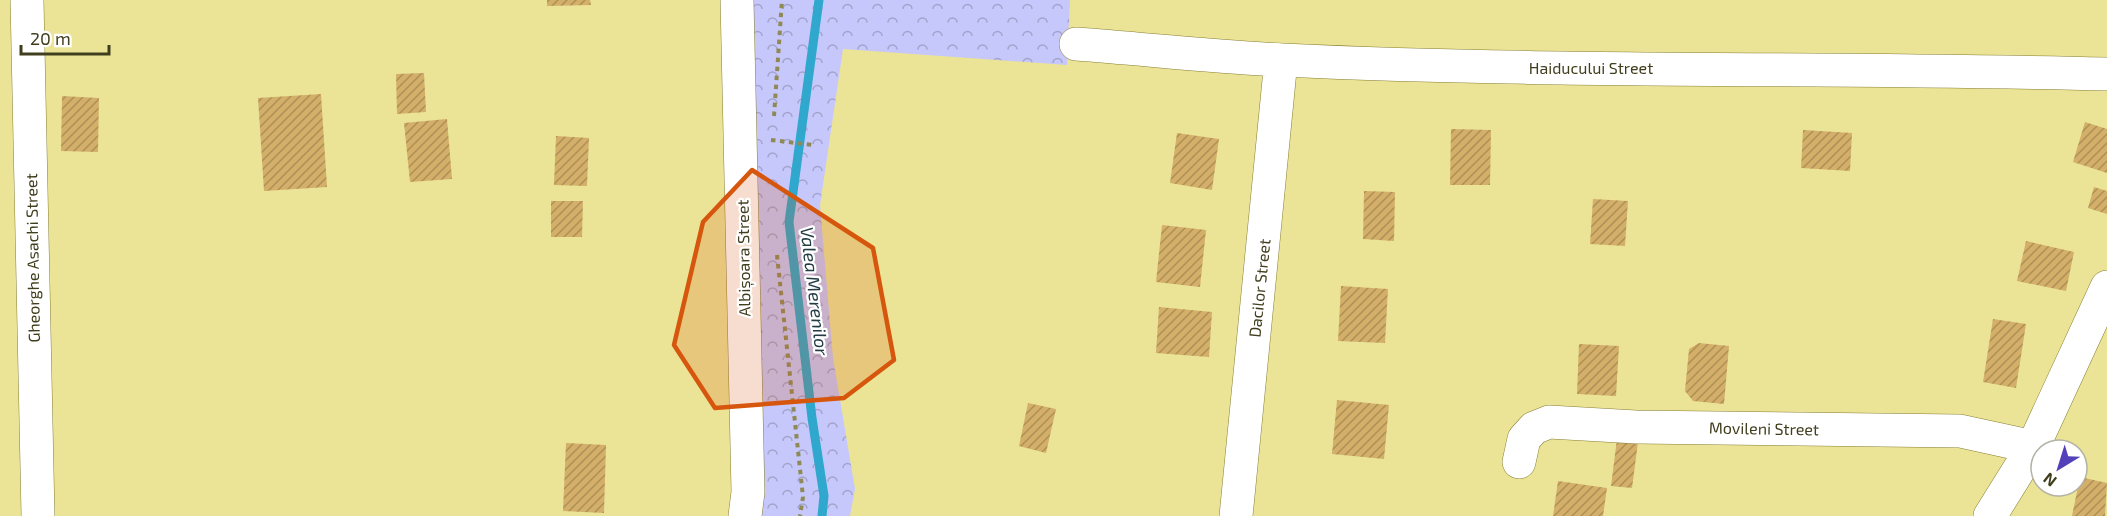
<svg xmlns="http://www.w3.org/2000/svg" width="2107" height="516" font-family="'Exo 2',sans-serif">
  <defs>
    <pattern id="park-crowns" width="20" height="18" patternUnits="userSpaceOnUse" patternTransform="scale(1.5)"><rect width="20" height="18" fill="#c6c7fb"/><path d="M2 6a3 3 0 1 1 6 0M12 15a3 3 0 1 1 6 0" fill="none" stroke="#a2a3cb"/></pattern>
    <pattern id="building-hatch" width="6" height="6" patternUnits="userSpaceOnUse" patternTransform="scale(1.5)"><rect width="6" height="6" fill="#d3af69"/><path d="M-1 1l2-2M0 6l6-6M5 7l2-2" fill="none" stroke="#ad9056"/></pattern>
  </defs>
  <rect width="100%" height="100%" fill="#ebe496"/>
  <path fill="url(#park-crowns)" d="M747 0H1070L1067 65 843 49 820 205 833 358 855 489 850 516H758Z"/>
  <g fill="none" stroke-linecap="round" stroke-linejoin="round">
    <path stroke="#30a7cc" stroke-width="9" d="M819 0 789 222 812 418 824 496 822 516"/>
  </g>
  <path fill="url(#building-hatch)" d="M547 0H590L591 5 547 6Z
    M424 73 426 112 397 114 396 74Z
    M321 94 327 187 264 191 258 98Z
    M62 96 99 98 98 152 61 151Z
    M447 119 452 179 410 182 404 123Z
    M2085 122 2107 129V173L2073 162Z
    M1451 129 1491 130 1490 185H1450Z
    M1803 130 1852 133 1850 171 1801 168Z
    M1177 133 1219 139 1212 190 1170 183Z
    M556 136 589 138 587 186 554 185Z
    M2094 187 2107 191V214L2088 208Z
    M1364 191 1395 192 1394 241 1363 239Z
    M1593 199 1628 201 1625 246 1590 244Z
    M551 201H583L582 237H551Z
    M1162 225 1206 230 1200 287 1156 282Z
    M2026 241 2074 252 2066 291 2017 281Z
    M1341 286 1388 289 1385 343 1338 341Z
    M1159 307 1212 312 1209 357 1156 353Z
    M1993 319 2026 324 2016 388 1983 382Z
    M1699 343 1729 346 1724 404 1693 401 1685 391 1689 349Z
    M1579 344 1619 346 1616 396 1577 394Z
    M1337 400 1389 405 1384 459 1332 454Z
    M1028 403 1056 409 1046 453 1019 446Z
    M1617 439 1638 442 1632 488 1611 486Z
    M566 443 606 445 604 513 563 511Z
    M2080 477 2107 483 2105 516H2072Z
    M1558 481 1607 488 1603 516H1553Z"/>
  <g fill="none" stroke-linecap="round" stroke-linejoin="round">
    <defs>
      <path id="minor" d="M27 0 38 516
        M1076 44C1145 49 1214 57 1283 60 1557 73 1832 67 2107 74
        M1519 462 1524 439 1534 428 1549 422 1636 427 1960 431 2033 447
        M1236 516 1281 60
        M1990 516 2033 447 2107 287"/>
      <path id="tertiary" d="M737 0 748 492 745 516"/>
    </defs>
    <use href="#minor" stroke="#877f33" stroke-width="34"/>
    <use href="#tertiary" stroke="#877f33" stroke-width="34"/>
    <path stroke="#8f8a55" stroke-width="4" stroke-dasharray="4.5 4.5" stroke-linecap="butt" d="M774 116 782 0
      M771 140 813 145
      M777 255 803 497 800 516"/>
    <use href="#minor" stroke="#fff" stroke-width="33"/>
    <use href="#tertiary" stroke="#fff" stroke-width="33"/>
  </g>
  <path fill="#d7560e" fill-opacity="0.2" stroke="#d7560e" stroke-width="4.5" stroke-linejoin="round" d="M752 170 873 248 894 360 844 398 715 408 674 345 703 222Z"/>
  <g text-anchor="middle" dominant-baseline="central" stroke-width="4.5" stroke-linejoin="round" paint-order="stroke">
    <g font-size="16" fill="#413e1e" stroke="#fff">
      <text x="1591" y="67">Haiducului Street</text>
      <text transform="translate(32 258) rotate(-91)">Gheorghe Asachi Street</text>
      <text transform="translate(743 258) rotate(-91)">Albișoara Street</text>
      <text transform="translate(1259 288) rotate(-84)">Dacilor Street</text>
      <text transform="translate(1764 428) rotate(1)">Movileni Street</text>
    </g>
    <g font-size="18" font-style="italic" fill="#223b44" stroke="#fff">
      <text transform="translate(815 291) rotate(83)">Valea Merenilor</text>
    </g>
  </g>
  <g transform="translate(2059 468) rotate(218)"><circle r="28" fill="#ffffff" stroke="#b3b2a5" stroke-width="1.5"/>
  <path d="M0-4.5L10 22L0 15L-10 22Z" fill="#5341b9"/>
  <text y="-9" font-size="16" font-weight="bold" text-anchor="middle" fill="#413e1e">N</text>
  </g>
  <path d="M21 45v9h88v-9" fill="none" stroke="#413e1e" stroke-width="3"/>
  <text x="30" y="45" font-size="18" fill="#413e1e" stroke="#ffffff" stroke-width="4.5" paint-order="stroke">20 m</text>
</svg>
